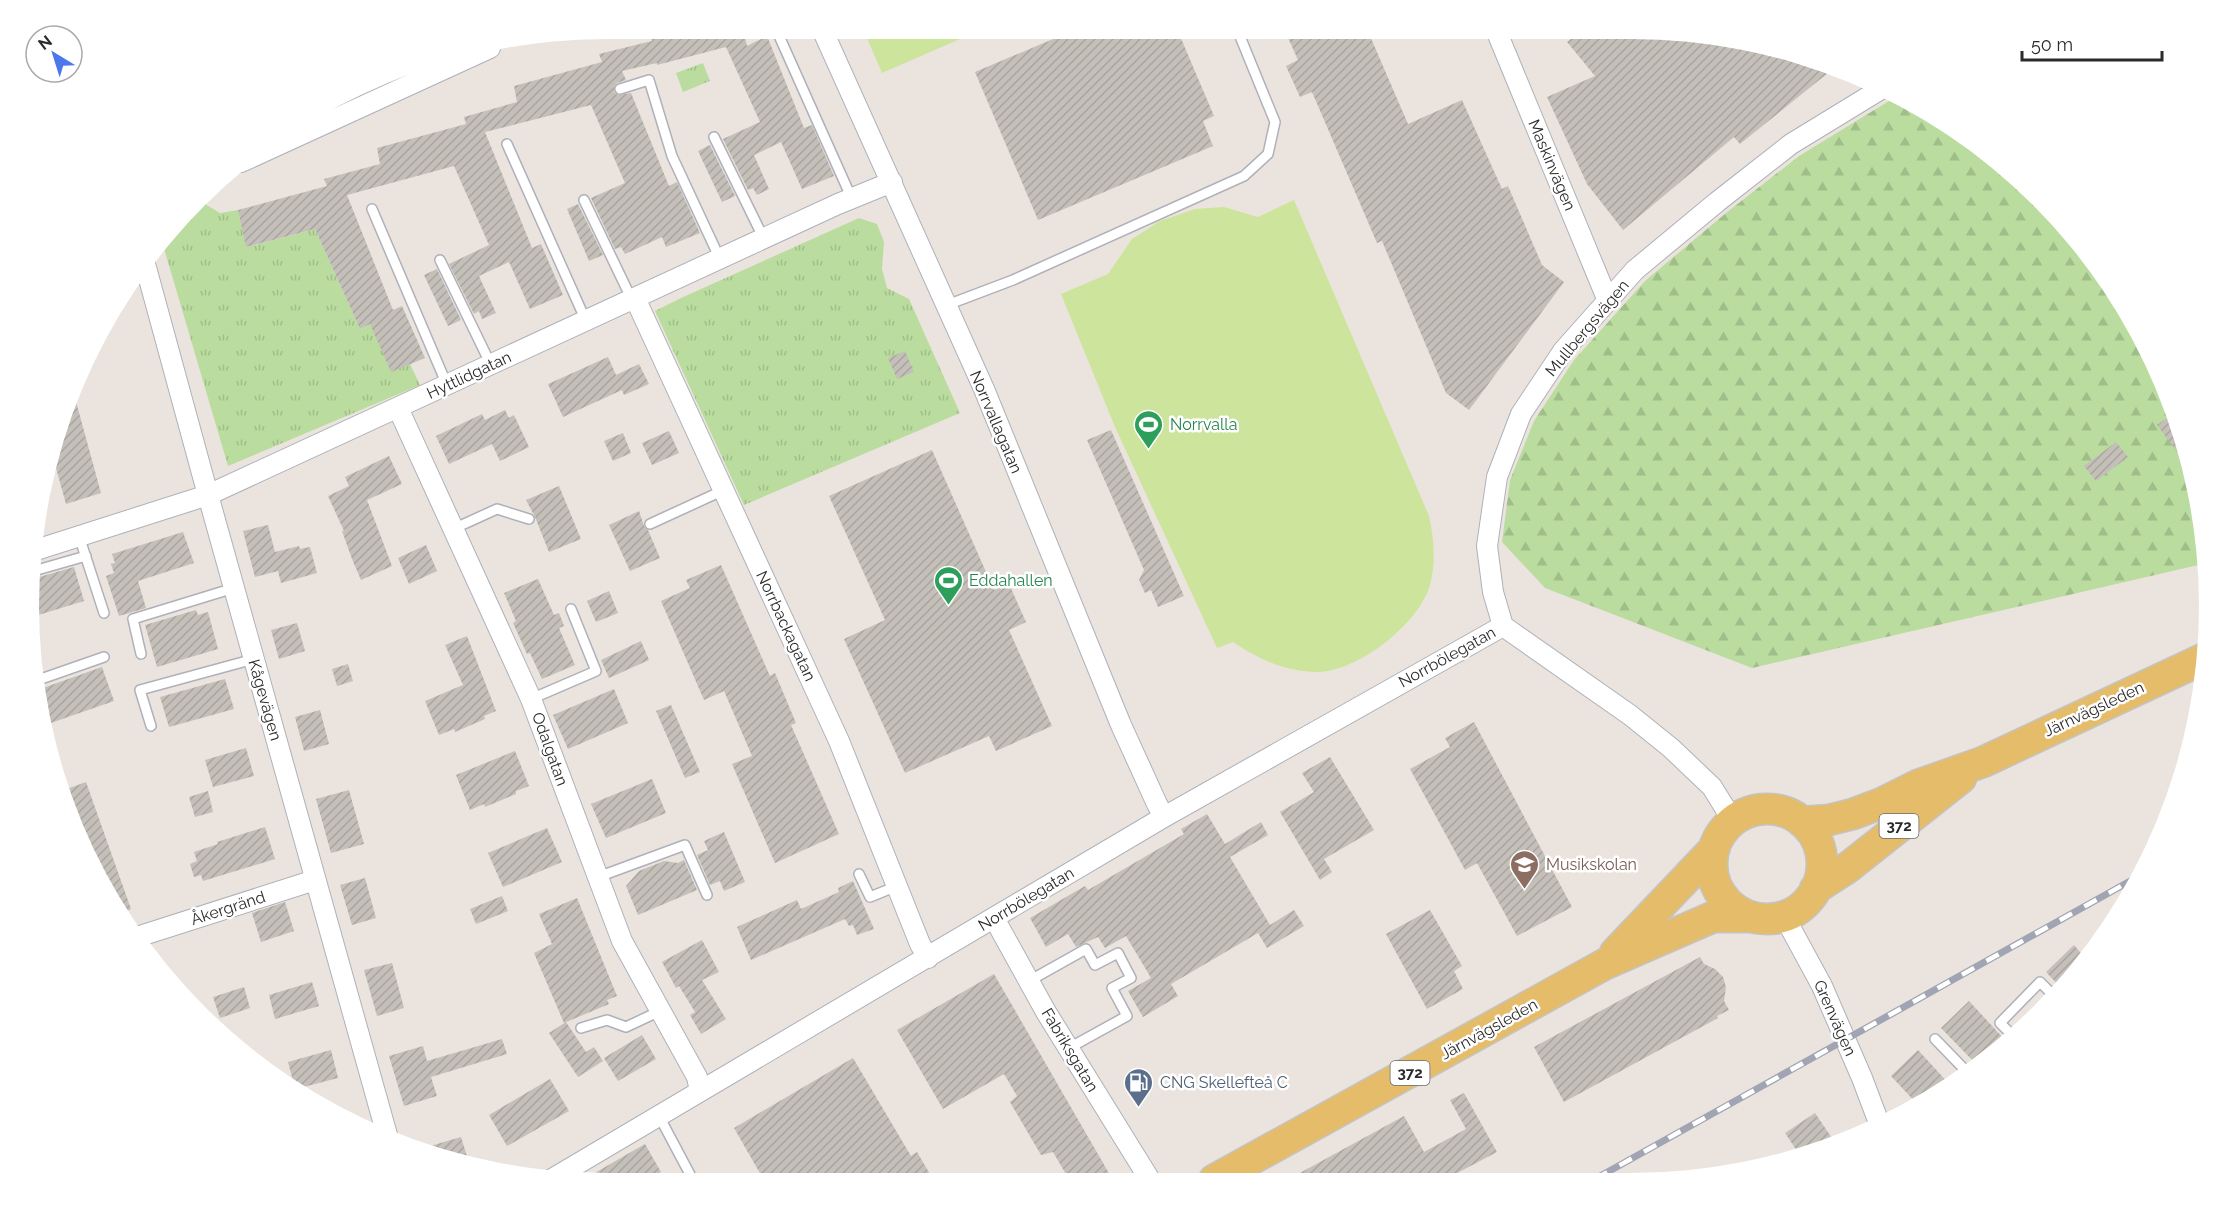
<svg xmlns="http://www.w3.org/2000/svg" width="2238" height="1212" font-family="Raleway,sans-serif">
  <defs>
    <pattern id="grass-tufts" width="24" height="20" patternUnits="userSpaceOnUse" patternTransform="scale(1.5)"><rect width="24" height="20" fill="#badd9f"/><path d="M3 7l-1-3M5 7V3M7 7l1-3M15 17l-1-3M17 17v-4M19 17l1-3" fill="none" stroke="#a0be89"/></pattern>
    <pattern id="forest-firs" width="22" height="20" patternUnits="userSpaceOnUse" patternTransform="scale(1.5)"><rect width="22" height="20" fill="#badd9f"/><path d="M5 1l3.5 6h-7zM16 11l3.5 6h-7z" fill="#a0be89"/></pattern>
    <pattern id="building-hatch" width="6" height="6" patternUnits="userSpaceOnUse" patternTransform="scale(1.5)"><rect width="6" height="6" fill="#c4bfb9"/><path d="M-1 1l2-2M0 6l6-6M5 7l2-2" fill="none" stroke="#a9a49f"/></pattern>
  </defs>
  <rect width="100%" height="100%" fill="#ebe4de"/>
  <path fill="url(#grass-tufts)" d="M703 63 710 81 683 92 676 73Z
    M203 203 220 213 238 210 247 247 315 229 360 329 370 324 410 364 420 385 228 466 163 245Z
    M859 218 877 224 884 242 882 269 887 288 909 299 960 413 744 505 655 311 681 298Z"/>
  <path fill="url(#forest-firs)" d="M1897 96 1920 106 2013 172 2090 254 2150 350 2190 456 2207 563 1752 668 1545 588 1502 542 1510 480 1534 421 1574 360 1645 281 1726 213 1799 156Z"/>
  <path fill="#cce49b" d="M863 29H983L882 73Z
    M1294 200 1429 516C1434 538 1436 563 1430 585 1419 624 1356 674 1314 672 1284 671 1258 659 1233 642L1217 648 1115 427 1061 294 1108 274 1132 239 1160 221 1195 209 1224 207 1258 217Z"/>
  <path fill="url(#building-hatch)" d="M649 29H743L747 46 767 36 804 128 812 125 834 176 802 189 781 142 754 155 769 189 757 195 753 188 748 190 723 139 760 122 726 47 657 65V63L622 71 626 80 617 83 614 87V92L618 95 631 93 669 186 677 182 700 233 666 247 662 237 625 254 621 247 615 249 591 198 625 183 591 105 485 132 532 248 541 244 563 295 530 309 509 262 479 276 496 313 482 319 479 311 474 314 449 264 489 245 454 166 347 195 393 310 402 306 425 358 391 372 370 324 360 329 315 229 246 247 238 210 327 186 324 179 380 164 377 148 466 124 464 117 517 102 514 86 602 62 599 54 652 41Z
    M1077 29H1177L1214 116 1203 121 1213 146 1038 220 975 72Z
    M1284 29H1367L1408 124 1462 100 1502 189 1508 186 1542 265 1564 282 1469 410 1446 393 1382 241 1377 243 1312 92 1300 97 1286 66 1298 60Z
    M1582 30H1669L1782 48 1833 69 1740 144 1734 137 1623 230 1587 184 1547 97 1595 76 1567 42Z
    M710 145 735 196 722 202 698 151Z
    M578 204 603 255 589 261 567 209Z
    M437 269 461 320 448 326 424 275Z
    M905 351 914 372 897 379 888 358Z
    M608 357 616 375 639 364 649 384 624 395 622 390 563 417 548 384Z
    M75 398 101 493 66 504 51 450Z
    M505 410 509 418 514 415 529 447 500 461 492 444 449 464 436 436 482 414 485 420Z
    M2174 413 2190 456V469L2157 425Z
    M1111 430 1184 596 1158 607 1151 590 1145 593 1139 580 1144 570 1087 440Z
    M669 431 679 453 652 465 642 443Z
    M623 433 631 453 613 461 604 441Z
    M2116 442 2128 457 2096 481 2084 466Z
    M932 450 994 590 1009 584 1026 622 1009 630 1052 726 996 751 989 736 905 773 844 639 885 620 829 496Z
    M389 456 402 484 367 500 392 566 361 580 352 559 342 531H344L328 496 349 486 345 477Z
    M559 486 581 539 549 552 535 517 526 500Z
    M639 511 644 526 648 530 660 558 630 571 609 525Z
    M268 525 275 552 299 546 300 549 310 547 317 573 281 583 278 571 255 577 243 531Z
    M183 532 194 563 138 581 146 608 119 616 106 576 114 573 111 564 115 563 112 554Z
    M426 545 437 571 409 584 398 558Z
    M721 565 770 676 775 673 796 723 791 725 839 834 775 863 732 764 752 756 724 691 704 700 661 601 690 588 686 580Z
    M74 567 84 601 32 617 36 578Z
    M538 579 554 615 559 613 564 626 559 628 575 665 542 679 530 653 527 654 513 623 516 621 504 593Z
    M609 591 618 613 596 622 587 601Z
    M196 610 198 615 208 612 218 649 157 667 145 625Z
    M297 623 305 651 279 659 271 630Z
    M467 636 496 711 484 716 485 719 455 732 454 729 439 735 425 701 463 685 445 645Z
    M641 641 649 660 609 678 601 660Z
    M348 664 353 681 337 686 332 669Z
    M102 667 114 701 48 724 40 689Z
    M225 679 234 709 169 727 160 697Z
    M614 689 628 723 568 749 553 715Z
    M671 705 700 772 685 778 656 711Z
    M320 710 329 744 304 751 295 717Z
    M1474 722 1572 907 1517 936 1477 863 1465 870 1410 769 1450 747 1445 738Z
    M246 748 254 776 213 787 205 760Z
    M515 751 529 786 516 791V794L485 807 484 804 470 810 456 775Z
    M1330 757 1374 830 1324 859 1332 872 1320 880 1280 812 1314 792 1302 773Z
    M652 779 666 813 606 838 591 804Z
    M86 782 131 909 125 912 73 827 64 790Z
    M349 790 364 844 331 853 316 799Z
    M208 791 213 812 195 817 189 797Z
    M1207 814 1225 844 1261 822 1268 835 1230 857 1270 925 1294 910 1304 926 1267 948 1258 933 1171 984 1178 996 1143 1017 1128 991 1151 978 1126 936 1105 948 1098 937 1076 947 1068 934 1046 947 1030 918 1085 886 1088 890 1184 834 1181 829Z
    M265 827 275 859 203 881 201 875 194 877 190 864 197 861 194 852 218 844 217 842Z
    M547 828 562 862 503 887 488 853Z
    M724 832 745 882 724 891 720 881 710 885 697 855 708 850 704 841Z
    M684 860 697 890 638 915 626 886 639 871 664 861 678 863Z
    M365 878 376 918 352 925 340 885Z
    M853 881 874 929 857 935 853 925 849 926 845 919 751 960 737 927 797 900 801 909 839 892 838 888Z
    M502 896 508 911 476 924 470 909Z
    M577 898 617 996 607 1000 609 1004 564 1023 534 953 552 944 539 914Z
    M285 902 294 931 261 942 252 913Z
    M1430 910 1462 966 1454 971 1463 989 1427 1009 1386 934Z
    M702 940 719 972 702 980 726 1019 701 1034 690 1015 695 1012 679 986 676 988 662 962Z
    M2074 945 2086 959 2063 990 2046 972Z
    M1700 957 1704 964 1715 969 1723 977 1726 987 1724 1001 1729 1010 1717 1016 1718 1018 1564 1102 1534 1047Z
    M392 963 404 1008 377 1016 364 970Z
    M994 974 1110 1175 1100 1181H1070L1053 1152 1041 1155 1010 1102 1017 1096 1004 1074 943 1109 897 1030Z
    M312 982 319 1006 275 1019 269 995Z
    M244 987 250 1008 220 1018 213 997Z
    M1969 1001 2005 1040 1977 1065 1941 1028Z
    M566 1022 586 1052 594 1047 603 1061 578 1077 549 1033Z
    M642 1035 656 1059 618 1081 604 1058Z
    M502 1039 507 1054 431 1077 437 1096 404 1106 389 1056 423 1046 427 1061Z
    M331 1050 338 1078 296 1089 295 1088 288 1062Z
    M1918 1050 1952 1087 1917 1104 1891 1076Z
    M853 1058 911 1156 917 1152 934 1181 765 1182 734 1128Z
    M550 1079 569 1111 507 1146 489 1115Z
    M1464 1093 1497 1152 1446 1179 1287 1180 1404 1116 1424 1152 1466 1129 1450 1100Z
    M1815 1113 1836 1144 1818 1153 1801 1157 1785 1133Z
    M461 1137 470 1166 456 1164 420 1149Z
    M645 1144 661 1172 645 1182H579Z"/>
  <g fill="none" stroke-linecap="round" stroke-linejoin="round">
    <defs>
      <path id="lane" d="M776 29 852 199
        M620 89 649 80 672 156 720 259
        M714 137 764 239
        M507 144 586 321
        M584 200 632 300
        M372 209 447 385
        M440 260 491 365
        M947 305 1013 280 1244 176 1268 154 1275 122 1237 29
        M650 524 724 490
        M453 529 497 509 529 519
        M79 536 104 613
        M37 570 86 556
        M141 654 133 619 234 588
        M38 680 104 657
        M531 699 596 671 571 609
        M151 726 140 690 254 659
        M859 874 870 897 897 886
        M598 877 685 845 707 895
        M1029 981 1086 949 1095 965 1118 953 1131 978 1112 988 1127 1016 1069 1048
        M581 1028 607 1020 626 1027 660 1011
        M2012 1035 2000 1023 2040 982 2055 997
        M1935 1039 1968 1073
        M659 1116 694 1182"/>
      <path id="street" d="M822 29 984 389 1121 725 1157 804 1164 817
        M1496 30 1608 301
        M241 162 490 48
        M145 264 208 495 387 1135
        M635 298 839 741 920 944 928 958
        M398 408 531 699 622 941 697 1077 700 1091
        M39 549 208 495 838 204 892 182
        M1733 821 1712 787 1671 748 1630 715 1503 626 1493 592 1487 546 1497 477 1521 414 1563 351 1635 270 1717 202 1791 144 1881 89
        M1784 916 1822 986 1862 1078 1879 1123
        M994 918 1046 1012 1150 1180
        M140 936 315 880
        M552 1179 1164 817 1503 626"/>
      <path id="primary" d="M1712 864a55 55 0 1 1 110 0a55 55 0 1 1-110 0Z
        M1802 822 1829 820 1853 814 1882 803 1918 785 1983 762 2205 658
        M1815 889 1846 869 1961 778
        M1615 953 1714 849
        M1214 1180 1605 964 1713 917H1750"/>
    </defs>
    <use href="#lane" stroke="#aeb1ba" stroke-width="12"/>
    <use href="#street" stroke="#aeb1ba" stroke-width="22"/>
    <use href="#primary" stroke="#c4c4c4" stroke-width="33"/>
    <use href="#lane" stroke="#fff" stroke-width="9"/>
    <use href="#street" stroke="#fff" stroke-width="20"/>
    <use href="#primary" stroke="#e5bc69" stroke-width="30"/>
    <defs>
      <path id="rail" d="M1595 1179 2141 875"/>
    </defs>
    <use href="#rail" stroke="#a1a5b3" stroke-width="7"/>
    <use href="#rail" stroke="#fff" stroke-width="4.5" stroke-dasharray="14" stroke-linecap="butt"/>
  </g>
  <defs>
    <symbol id="stadium-pin" viewBox="-11 -11 22 30"><path d="M0 17L-7.5 6A9.5 9.5 0 1 1 7.5 6Z" fill="#2e9e5b" stroke="#fff"/><path d="M0-5a6.5 5 0 1 0 0 10a6.5 5 0 1 0 0-10ZM-3.5-1.8h7v3.6h-7Z" fill="#fff"/></symbol>
    <symbol id="school-pin" viewBox="-11 -11 22 30"><path d="M0 17L-7.5 6A9.5 9.5 0 1 1 7.5 6Z" fill="#8d6e63" stroke="#fff"/><path d="M0-5L7-2L0 1L-7-2ZM-4 1L0 2.5L4 1V4Q0 6-4 4Z" fill="#fff"/></symbol>
    <symbol id="fuel-pin" viewBox="-11 -11 22 30"><path d="M0 17L-7.5 6A9.5 9.5 0 1 1 7.5 6Z" fill="#5c6f8a" stroke="#fff"/><path d="M-5.5-6h7V0h2V4h1.3V-2.5L3-4.5l.8-.8L6-3V5H2.5V1h-1V6h-7ZM-4.2-4.7v3.2H.2V-4.7Z" fill="#fff"/></symbol>
  </defs>
  <g fill-rule="evenodd">
    <use href="#stadium-pin" x="1132" y="408" width="33" height="45"/>
    <use href="#stadium-pin" x="932" y="564" width="33" height="45"/>
    <use href="#school-pin" x="1508" y="848" width="33" height="45"/>
    <use href="#fuel-pin" x="1122" y="1066" width="33" height="45"/>
  </g>
  <g text-anchor="middle" dominant-baseline="central" stroke-width="5" stroke-linejoin="round" paint-order="stroke">
    <g fill="#fff" stroke="#6b6b6b" stroke-width="1.5">
      <rect x="1879.5" y="814" width="39" height="24" rx="4.5"/>
      <rect x="1390.5" y="1061" width="39" height="24" rx="4.5"/>
    </g>
    <g font-size="15" font-weight="bold" fill="#2b2b2b">
      <text x="1899" y="826">372</text>
      <text x="1410" y="1073">372</text>
    </g>
    <g font-size="16" fill="#2b2b2b" stroke="#fff">
      <text transform="translate(1552 165) rotate(67)">Maskinvägen</text>
      <text transform="translate(1587 328) rotate(-50)">Mullbergsvägen</text>
      <text transform="translate(469 375) rotate(-25)">Hyttlidgatan</text>
      <text transform="translate(996 422) rotate(67)">Norrvallagatan</text>
      <text transform="translate(786 626) rotate(65)">Norrbackagatan</text>
      <text transform="translate(1447 657) rotate(-29)">Norrbölegatan</text>
      <text transform="translate(265 700) rotate(74)">Kågevägen</text>
      <text transform="translate(2094 709) rotate(-25)">Järnvägsleden</text>
      <text transform="translate(550 749) rotate(70)">Odalgatan</text>
      <text transform="translate(1026 899) rotate(-31)">Norrbölegatan</text>
      <text transform="translate(228 908) rotate(-18)">Åkergränd</text>
      <text transform="translate(1835 1018) rotate(66)">Grenvägen</text>
      <text transform="translate(1489 1029) rotate(-29)">Järnvägsleden</text>
      <text transform="translate(1070 1050) rotate(59)">Fabriksgatan</text>
    </g>
    <g font-size="16" fill="#27864d" stroke="#fff" text-anchor="start">
      <text x="1170" y="424">Norrvalla</text>
      <text x="969" y="580">Eddahallen</text>
    </g>
    <g font-size="16" fill="#785e54" stroke="#fff" text-anchor="start">
      <text x="1546" y="864">Musikskolan</text>
    </g>
    <g font-size="16" fill="#4e5e75" stroke="#fff" text-anchor="start">
      <text x="1160" y="1082">CNG Skellefteå C</text>
    </g>
  </g>
  <path d="M0 0H2238V1212H0ZM606 39H1632A567 567 0 0 1 2199 606V606A567 567 0 0 1 1632 1173H606A567 567 0 0 1 39 606V606A567 567 0 0 1 606 39Z" fill="#fff" fill-rule="evenodd"/>
  <g transform="translate(54 54) rotate(322)"><circle r="28" fill="#ffffff" stroke="#aaaaaa" stroke-width="1.5"/>
  <path d="M0-4.5L10 22L0 15L-10 22Z" fill="#4b78eb"/>
  <text y="-9" font-size="16" font-weight="bold" text-anchor="middle" fill="#2b2b2b">N</text>
  </g>
  <path d="M2022 51v9h140v-9" fill="none" stroke="#2b2b2b" stroke-width="3"/>
  <text x="2031" y="51" font-size="18" fill="#2b2b2b" stroke="#ffffff" stroke-width="4.5" paint-order="stroke">50 m</text>
</svg>
